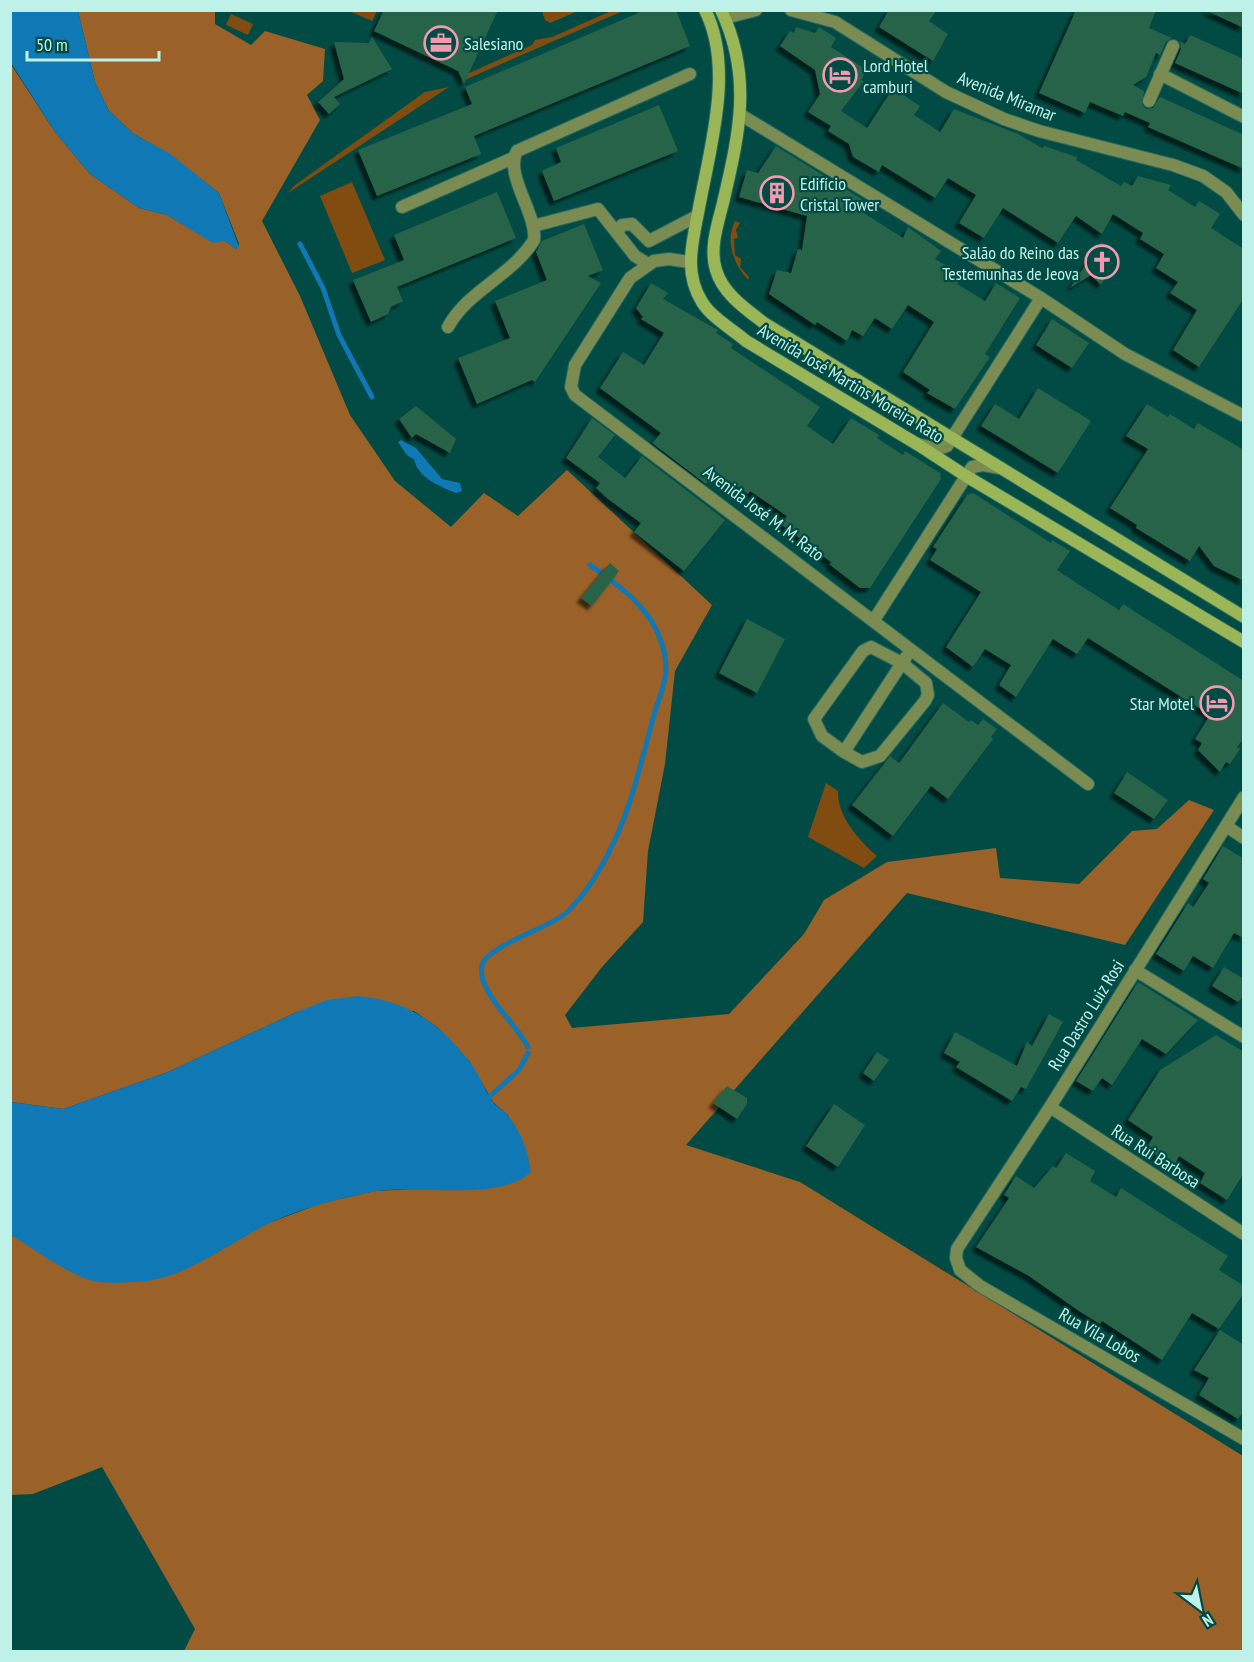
<svg xmlns="http://www.w3.org/2000/svg" width="1254" height="1662" font-family="'PT Sans Narrow',sans-serif">
  <defs>
    <filter id="shadow"><feDropShadow dx="-4.5" dy="4.5" stdDeviation="1.5" flood-color="#0009"/></filter>
  </defs>
  <rect width="100%" height="100%" fill="#024b44"/>
  <path fill="#804c0f" d="M349 11H377L372 21Z
    M542 11H578L550 23 545 20Z
    M611 11H623L460 82 467 74 532 45 535 40 552 37Z
    M231 14 253 24 248 35 226 25Z
    M449 87 288 193 295 185 425 92Z
    M352 182 385 260 352 273 320 196Z
    M735 221 740 223 736 230 738 238 734 239 735 255 741 259 740 267 749 277 748 280C731 261 726 239 735 221Z
    M826 783 838 791C837 816 859 840 877 856L864 868 808 837Z"/>
  <path fill="#9a6228" d="M78 11H215V24L251 45 265 31 325 49 323 81 307 95 320 120 262 221 300 296 350 415 395 481 451 527 484 493 518 516 567 470 712 605 675 671 665 764 648 851 643 922 602 967 565 1015 572 1028 729 1014 804 934 824 900 887 862 996 848 1000 878 1079 884 1132 831 1157 829 1189 800 1214 810 1125 945 907 893 686 1145 800 1182 1243 1456V1651H184L195 1629 102 1467 33 1494 11 1495V1235L91 1280 269 1223 322 1203 375 1191 434 1188 509 1116 493 1102 470 1062 437 1027 414 1011H299L168 1072 63 1109 11 1102 10 63 55 132 90 174 139 208 167 215 211 241H225L236 249 239 244 219 193 169 154 134 134 109 111 95 82Z"/>
  <path fill="#1078b5" d="M11 11H78L95 82 109 111 134 134 169 153 219 193 239 247 236 249 225 241 213 243 167 215 139 208 90 174 55 132 11 63Z
    M401 440 416 448 442 479 460 483 462 491 456 493C439 486 418 478 414 459 405 456 404 450 398 442Z
    M358 996C408 1001 438 1022 469 1061 479 1073 484 1089 492 1101 497 1107 505 1111 509 1117 522 1133 528 1152 531 1172 499 1203 417 1183 372 1192 337 1199 301 1208 268 1224 227 1244 183 1281 135 1282 122 1283 102 1284 90 1280 64 1272 34 1249 11 1235V1102L63 1109 168 1072 299 1011 327 1000Z"/>
  <g fill="none" stroke-linecap="round" stroke-linejoin="round">
    <path stroke="#1078b5" stroke-width="5" d="M300 244 323 288 339 335 372 397
      M528 1047C517 1024 476 991 482 965 487 946 549 928 566 913 588 893 606 860 618 833 634 796 643 754 654 715 658 701 665 685 666 671 666 663 665 652 662 644 651 607 619 586 590 565
      M486 1100 519 1070 528 1053"/>
  </g>
  <path fill="#256349" filter="url(#shadow)" d="M384 10H498L464 84 458 71 374 31Z
    M645 10H676L690 46 474 136 481 154 377 196 358 150 472 104 465 87Z
    M889 10H937L929 21 948 34 933 61 879 27Z
    M1076 10H1156L1149 28 1172 38 1166 42 1160 55 1156 53 1146 77 1133 85 1144 91 1142 105 1146 109 1153 108 1160 97 1244 135V169L1148 127 1150 123 1125 112 1123 116 1090 102 1085 113 1039 93Z
    M1205 10H1244V28Z
    M796 27 815 33 819 27 836 38 831 47 867 70 861 80 864 81 841 111 867 128 893 88 920 106 914 115 940 132 954 109 1018 134 1042 148 1044 146 1077 157 1076 160 1121 186 1124 182 1132 186 1138 176 1171 185 1168 190 1195 207 1199 201 1220 214 1211 228 1244 249V298L1199 367 1173 350 1197 310 1170 293 1178 282 1156 268 1164 254 1140 239 1143 233 1113 214 1102 234 1076 216 1058 243 1003 208 984 238 959 223 976 195 948 178 935 198 882 165 879 172 853 157 849 144 828 131 831 126 808 112 820 94 815 70 780 46 790 31 794 33Z
    M1190 35 1244 59V94L1175 63 1181 49 1180 41 1185 44Z
    M372 37 392 69 334 97 340 104 329 114 318 102 344 79 334 42 369 43Z
    M659 105 678 151 554 201 542 171 561 162 556 148Z
    M776 146 863 200 856 208 903 238 908 227 941 251 935 259 963 276 957 284 985 301 996 283 1020 298 985 354 990 357 955 409 927 393 930 390 903 372 934 322 908 305 892 329 875 318 863 336 852 330 847 341 817 322 815 325 769 294 777 270 791 273 798 249 802 250 807 216 739 197 747 170 758 173Z
    M497 192 516 238 397 287 403 301 391 307 388 314 371 322 353 280 404 260 394 235Z
    M584 224 603 270 588 276 601 283 535 382 532 380 477 404 458 358 510 338 495 301 547 280 536 252 542 241Z
    M1101 242 1120 255 1101 285 1091 275 1070 288Z
    M651 283 668 293 663 299 718 330 716 333 733 344 731 348 820 407 807 426 833 444 851 418 879 435 877 438 903 455 905 451 940 473 941 479 870 588H860L829 564 832 563 781 524 787 516 750 491 748 494 732 483 730 486 713 473 706 484 652 443 661 433 600 388 623 352 644 365 664 333 641 319 643 317 636 308Z
    M1052 319 1089 343 1072 368 1036 345Z
    M1038 388 1091 421 1058 473 981 426 995 404 1019 419Z
    M1147 404 1168 417 1170 414 1194 429 1198 423 1244 450V581L1214 566 1199 546 1190 561 1136 528 1137 525 1110 508 1148 449 1126 436Z
    M416 406 456 439 450 453 416 434 412 438 399 419Z
    M592 418 615 435 598 457 625 478 642 456 725 520 684 571 634 532 641 523 608 499 596 488 600 483 566 458Z
    M973 493 1051 543 1052 540 1070 551 1057 570 1078 584 1119 610 1123 604 1244 681V738L1237 747 1240 749 1230 764 1226 762 1220 772 1198 750 1202 743 1195 739 1210 715 1088 638 1077 654 1053 639 1016 697 999 685 1011 665 985 649 973 667 946 647 981 592 930 560 937 549 933 547 946 527 967 495Z
    M610 563 619 571 592 606 581 598Z
    M747 619 785 639 757 693 719 673Z
    M943 703 969 722 971 720 978 725 983 719 997 729 991 737 993 739 948 799 931 786 893 836 852 805 890 756 899 763Z
    M1127 772 1168 800 1154 819 1114 793Z
    M1223 846 1244 859V938L1234 933 1213 968 1193 956 1184 971 1156 954 1188 903 1193 907 1209 883 1203 879Z
    M1224 967 1244 979V995L1238 1002 1212 986Z
    M1138 982 1198 1020 1166 1054 1142 1039 1112 1085 1102 1078 1093 1091 1076 1081Z
    M1049 1014 1063 1022 1026 1089 1021 1087 1012 1101 956 1067 960 1062 944 1053 955 1032 1017 1066 1027 1042 1032 1046Z
    M1216 1035 1244 1052V1173L1227 1200 1200 1183 1205 1173 1179 1156 1174 1166 1146 1149 1153 1137 1128 1120 1160 1070Z
    M877 1052 889 1060 874 1081 863 1073Z
    M727 1086 747 1098V1104L737 1119 713 1103Z
    M834 1104 865 1125 838 1167 806 1146Z
    M1066 1153 1095 1171 1090 1181 1116 1197 1121 1188 1228 1256 1219 1270 1244 1286V1293L1219 1329 1192 1313 1162 1360 1102 1321 1100 1324 1079 1311 1029 1276 976 1247 1009 1198 1004 1195 1016 1176 1034 1188 1053 1166 1056 1168Z
    M1220 1330 1244 1345V1411L1238 1419 1199 1395 1209 1378 1194 1370Z"/>
  <g fill="none" stroke-linecap="round" stroke-linejoin="round">
    <defs>
      <path id="street" d="M791 10 835 22 946 92 1004 119 1039 131 1173 165 1203 176 1226 192 1244 215
        M725 18 756 10
        M1160 74 1244 117
        M1149 101 1173 46
        M741 115 1041 298 1125 354 1244 416
        M402 207 513 158
        M533 226 598 209 635 256 648 264
        M617 232 622 225 632 224 649 241 697 216
        M689 262 669 259 654 261 630 278 575 365 571 387 575 395 1088 784
        M448 327C468 290 512 276 534 240 537 213 504 175 517 151L690 74
        M917 444 938 449 947 446 1041 298
        M874 620 972 467 983 465 1000 468
        M871 647 902 663 844 752 822 736 814 719 863 651Z
        M844 752 862 762 880 756 925 701 928 695 926 683 902 663 906 657
        M1244 797 1050 1107 957 1249 956 1258 960 1270 980 1286 1244 1439
        M1226 826 1244 838
        M1135 970 1244 1037
        M1050 1107 1244 1234"/>
      <path id="secondary" d="M705 10C735 69 709 151 698 213 692 244 684 273 702 302 712 318 732 329 746 341L917 444 966 476 1244 642
        M721 10C753 77 739 134 723 203 718 223 709 249 716 270 723 294 746 309 764 323L1244 617"/>
    </defs>
    <use href="#street" stroke="#246962" stroke-width="14"/>
    <use href="#secondary" stroke="#246962" stroke-width="14"/>
    <use href="#street" stroke="#7a8c52" stroke-width="12"/>
    <use href="#secondary" stroke="#9ab656" stroke-width="12"/>
  </g>
  <defs>
    <symbol id="office-ring" viewBox="-11 -11 22 22"><circle r="9.5" fill="#024b44" stroke="#f19ab0" stroke-width="1.5"/><path d="M-6-3h4V-5.5h4V-3h4V5H-6ZM-1-4.5V-3h2v-1.5ZM-6 0V1H6V0Z" fill="#f19ab0"/></symbol>
    <symbol id="hotel-ring" viewBox="-11 -11 22 22"><circle r="9.5" fill="#024b44" stroke="#f19ab0" stroke-width="1.5"/><path d="M-6-4.5h1.5V1H6V5H4.5V3h-9V5H-6ZM-4 0a1.8 1.8 0 1 1 3.6 0ZM.5 0V-2.5h3Q6-2.5 6 0Z" fill="#f19ab0"/></symbol>
    <symbol id="building-ring" viewBox="-11 -11 22 22"><circle r="9.5" fill="#024b44" stroke="#f19ab0" stroke-width="1.5"/><path d="M-4-6H4V6H1V3H-1V6H-4ZM-2.5-4.3h1.7v1.8h-1.7ZM.8-4.3h1.7v1.8H.8ZM-2.5-1h1.7V.8h-1.7ZM.8-1h1.7V.8H.8Z" fill="#f19ab0"/></symbol>
    <symbol id="church-ring" viewBox="-11 -11 22 22"><circle r="9.5" fill="#024b44" stroke="#f19ab0" stroke-width="1.5"/><path d="M-1.2-6h2.4v3.5h3.3v2.4h-3.3V6h-2.4V-.1h-3.3v-2.4h3.3Z" fill="#f19ab0"/></symbol>
  </defs>
  <g fill-rule="evenodd">
    <use href="#office-ring" x="422" y="24" width="38" height="38"/>
    <use href="#hotel-ring" x="821" y="56" width="38" height="38"/>
    <use href="#building-ring" x="758" y="174" width="38" height="38"/>
    <use href="#church-ring" x="1083" y="243" width="38" height="38"/>
    <use href="#hotel-ring" x="1198" y="684" width="38" height="38"/>
  </g>
  <g text-anchor="middle" dominant-baseline="central" stroke-width="4.5" stroke-linejoin="round" paint-order="stroke">
    <g font-size="18" fill="#bef2e9" stroke="#024b44" text-anchor="start">
      <text x="464" y="43">Salesiano</text>
      <text x="863" y="65">Lord Hotel<tspan x="863" dy="21">camburi</tspan></text>
      <text x="800" y="183">Edifício<tspan x="800" dy="21">Cristal Tower</tspan></text>
      <text x="1079" y="252" text-anchor="end">Salão do Reino das<tspan x="1079" dy="21">Testemunhas de Jeova</tspan></text>
      <text x="1194" y="703" text-anchor="end">Star Motel</text>
    </g>
    <g font-size="18" fill="#bef2e9" stroke="#024b44">
      <text transform="translate(1007 96) rotate(22)">Avenida Miramar</text>
      <text transform="translate(851 383) rotate(31)">Avenida José Martins Moreira Rato</text>
      <text transform="translate(764 513) rotate(37)">Avenida José M. M. Rato</text>
      <text transform="translate(1086 1015) rotate(-58)">Rua Dastro Luiz Rosi</text>
      <text transform="translate(1156 1156) rotate(33)">Rua Rui Barbosa</text>
      <text transform="translate(1100 1335) rotate(30)">Rua Vila Lobos</text>
    </g>
  </g>
  <rect width="1254" height="1662" fill="none" stroke="#bef2e9" stroke-width="24"/>
  <g transform="translate(1200 1608) rotate(148)" stroke="#024b44" stroke-width="4.5" paint-order="stroke">
  <path d="M0-4.5L10 22L0 15L-10 22Z" fill="#bef2e9"/>
  <text y="-9" font-size="16" font-weight="bold" text-anchor="middle" fill="#bef2e9">N</text>
  </g>
  <path d="M27 51v9h132v-9" fill="none" stroke="#bef2e9" stroke-width="3"/>
  <text x="36" y="51" font-size="18" fill="#bef2e9" stroke="#024b44" stroke-width="4.5" paint-order="stroke">50 m</text>
</svg>
